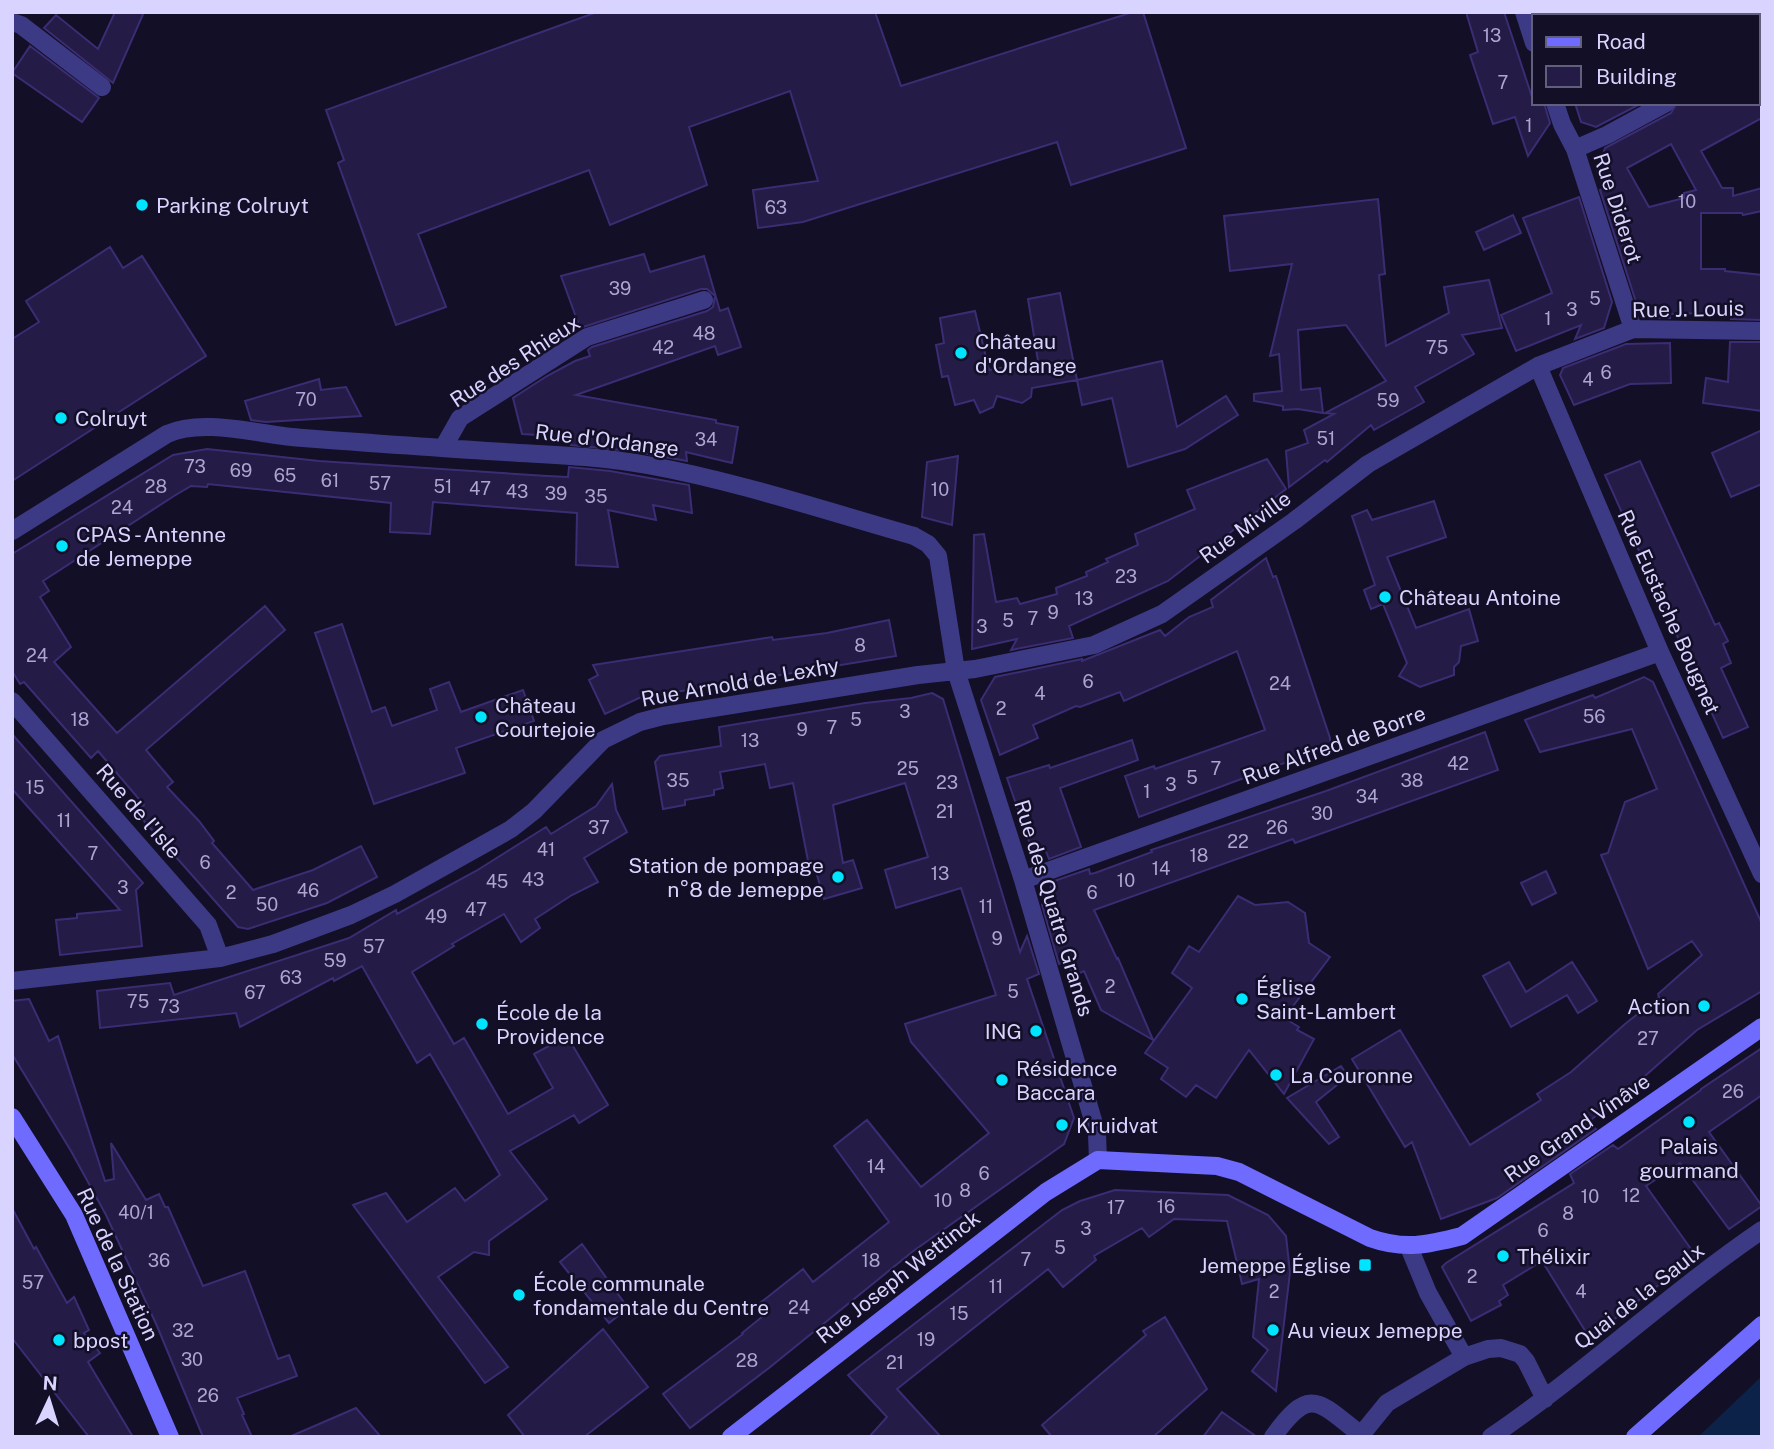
<svg xmlns="http://www.w3.org/2000/svg" width="1774" height="1449" font-family="'Public Sans',sans-serif">
  <rect width="100%" height="100%" fill="#130f26"/>
  <path fill="#0c2248" d="M1762 1376V1437H1698Z"/>
  <path fill="#241b47" stroke="#3b2d73" stroke-width="2" fill-rule="evenodd" d="M115 12H144L113 83 44 28 56 15 98 49Z
    M597 12H875L901 86 1133 12H1143L1186 148 1071 185 1057 142 803 222 758 228 753 190 818 181 790 91 689 127 707 185 610 225 589 170 418 234 446 307 396 325 338 163 344 160 326 110Z
    M1466 12H1504L1534 103H1544L1550 123 1528 156 1515 117 1493 124 1470 55 1478 52Z
    M30 46 99 98 82 122 12 73Z
    M1575 103H1642L1596 127 1581 122Z
    M1677 103H1762V118L1701 151 1722 188H1733V196L1762 188V211L1743 215 1742 213H1701V269H1725V271L1762 275V320L1731 319 1732 312 1670 314V318H1658L1636 302 1600 190 1604 188 1597 170 1605 148 1671 113ZM1671 144 1696 190 1684 193V198L1649 207 1627 168Z
    M1579 197 1612 302 1604 328 1575 339 1581 325 1516 351 1501 315 1552 293 1523 218Z
    M1378 199 1385 274 1379 275 1386 346 1449 313 1444 287 1489 280 1502 328 1462 335 1474 354 1415 387 1424 402 1374 430 1371 425 1327 462 1325 460 1289 487 1286 451 1308 443 1304 430 1334 414 1325 413 1386 381 1346 325 1298 330 1301 390 1320 388 1323 413 1298 409 1283 410V406L1254 401V394L1282 391 1279 354 1270 356 1292 264 1230 271 1224 216Z
    M1513 215 1521 233 1484 250 1476 232Z
    M110 247 123 268 142 256 206 356 12 481V339L39 322 26 301Z
    M644 254 650 272 704 256 720 311 728 308 741 347 718 355 715 346 576 395 716 420V423L738 427 732 463 686 452 687 461 631 451 571 445 572 437 522 434 513 398 547 376 575 361 590 356 588 350 592 347 707 311 713 307 715 296 707 289H701L580 328 561 276Z
    M1060 293 1077 380 1032 388 1031 397 1022 403 997 396 993 407 980 413 974 400 955 405 948 376 942 377 936 345 944 343 940 318 975 311 989 370 1038 361 1028 299Z
    M1730 342H1762V411L1703 403 1706 378 1728 382Z
    M1670 343 1671 383 1630 384 1574 405 1560 375 1563 368 1626 344Z
    M1162 361 1177 427 1226 396 1238 415 1185 449 1128 467 1112 398 1082 405 1077 380Z
    M319 379 321 390 346 387 361 416 266 422 251 420 245 401Z
    M1762 430V484L1731 497 1712 453Z
    M207 449 319 461 547 476 568 477 569 467 610 471 689 485 692 513 653 505 656 520 608 510 618 567 576 565 577 513 433 502 430 534 390 532 391 503 208 484 207 487 191 486 174 496 43 581 49 591 40 597 71 647 54 662 117 733 265 606 285 630 146 750 173 782 167 787 199 821 214 841 212 843 253 890 313 870 361 846 377 877 327 903 248 929 238 927 136 812 144 805 98 751 91 758 24 682 20 684 12 671V554L173 455Z
    M958 456 952 525 922 517 927 462Z
    M1267 459 1286 489 1168 581 1069 626 1073 638 1011 650 1017 639 972 649 974 535 984 534 996 602 1017 598 1020 604 1057 594 1056 588 1087 576 1086 572 1108 562 1106 559 1138 545 1135 534 1195 509 1187 490Z
    M1640 461 1715 625 1719 623 1728 641 1723 644 1731 663 1721 668 1748 727 1723 738 1605 475Z
    M1434 501 1446 537 1387 557 1416 628 1469 609 1478 641 1461 646 1459 662 1454 667V675L1420 687 1399 676 1407 663 1383 604 1371 609 1364 590 1375 585 1352 516 1367 510 1372 520Z
    M1266 558 1273 577 1276 576 1330 738V746L1139 817 1125 776 1154 766 1155 769 1265 730 1237 651 1124 701 1120 692 1080 707 1076 706 1033 725 1038 738 1000 755 981 700 995 677 1082 659V661L1160 630 1165 636 1189 617 1213 607 1211 600Z
    M889 620 896 656 639 698 605 714 589 680 598 675 593 665 772 637 773 640 827 633Z
    M342 624 372 712 385 707 392 726 437 710 430 689 449 682 461 712 523 690 534 721 456 748 465 773 374 804 315 633Z
    M1644 677 1653 682 1762 924V991L1697 1030 1628 1091 1588 1122 1596 1129 1497 1198 1441 1219 1412 1142 1405 1147 1352 1059 1400 1030 1470 1145 1541 1100 1537 1094 1571 1072 1625 1024 1659 997 1658 994 1702 955 1692 941 1648 969 1601 855 1608 853 1625 802 1657 789 1632 729 1540 752 1525 720 1593 695 1595 698Z
    M932 693 943 699 1020 952 1027 936 1039 974 1027 979 1074 1118 1064 1144 912 1252 769 1368 690 1428 663 1394 743 1334 742 1333 768 1312 760 1303 803 1269 813 1282 889 1222 834 1146 867 1120 921 1187 989 1133 911 1042 905 1024 996 995 961 888 896 908 885 870 928 857 905 783 833 805 843 863 853 860 862 888 824 899 814 865 809 866 793 783 770 788 765 764 720 772 723 788 714 790V795L685 800V805L663 809 655 762 660 756 721 746 719 727 865 703 911 698Z
    M1485 732 1498 770 1295 843 1293 839 1094 910 1117 959 1118 958 1153 1040 1101 1010 1084 971 1073 976 1066 961 1059 964 1042 905 1054 881 1089 869 1090 874 1095 873 1152 852 1151 850 1326 791Z
    M12 734 143 883 136 890 142 946 60 955 56 920 77 918V914L120 910 12 789Z
    M1132 740 1138 760 1060 788 1081 847 1049 859 1045 849 1033 853 1007 778 1049 765 1050 768Z
    M612 784 616 810 627 832 584 858 598 882 572 895 535 919 540 928 521 942 504 914 452 944 454 946 412 972 454 1044 464 1038 508 1114 553 1088 534 1054 567 1036 608 1105 579 1123 574 1115 510 1151 547 1199 489 1241V1255L474 1252 438 1277 508 1367 485 1383 353 1205 386 1193 407 1222 455 1188 465 1201 500 1175 430 1054 417 1063 362 966 334 981 333 978 240 1027 236 1013 100 1028 97 991 170 983 174 995 349 938 396 910 397 914 476 871 546 827 551 834 596 806Z
    M1546 871 1556 893 1532 905 1521 883Z
    M1238 896 1255 905 1288 902 1305 913 1309 943 1330 957 1284 1018 1299 1027 1297 1030 1314 1039 1284 1094 1249 1050 1216 1098 1196 1085 1186 1097 1161 1079 1168 1068 1145 1053 1192 988 1172 973 1189 946 1199 952Z
    M1509 962 1526 992 1572 962 1597 1001 1578 1013 1567 995 1511 1027 1483 976Z
    M29 999 49 1041 58 1036 105 1181 114 1179 111 1143 146 1200 159 1194 165 1207H168L203 1286 245 1271 278 1359 289 1355 297 1376 237 1398 244 1414 242 1415 252 1437H203L157 1326 106 1215 71 1151 12 1054V1001Z
    M1762 1048V1095L1709 1132 1762 1206 1729 1229 1680 1163 1646 1186 1696 1256 1620 1315 1589 1337 1542 1261 1503 1285 1508 1295 1499 1301 1501 1305 1471 1321 1442 1267 1446 1263 1574 1183 1570 1174 1613 1145 1618 1149 1701 1090V1089Z
    M1341 1066 1348 1076 1316 1102 1339 1137 1329 1144 1287 1098Z
    M1115 1190 1228 1195 1268 1215 1286 1236 1290 1272 1276 1391 1252 1371 1268 1350 1253 1337 1259 1279 1242 1284 1227 1221 1174 1219 1149 1237 1142 1228 1094 1256 1096 1260 1063 1287 1048 1269 897 1389 941 1437H869L887 1417 848 1375 1062 1210 1080 1201Z
    M12 1208 34 1249 36 1247 67 1303 74 1297 89 1330 84 1333 100 1353 88 1362 133 1437H89L12 1338Z
    M582 1244 628 1308 609 1323 560 1262Z
    M1165 1317 1207 1389 1153 1437H1052L1042 1425 1146 1335 1143 1331Z
    M603 1329 648 1387 584 1437H525L508 1415Z
    M356 1408 381 1437H289Z
    M1222 1412 1257 1437H1203Z"/>
  <g fill="none" stroke-linecap="round" stroke-linejoin="round">
    <path stroke="#3d3a85" stroke-width="18" d="M1524 12 1534 43
      M12 22 21 25 102 87
      M1758 51 1762 49
      M1555 103 1562 124 1575 149 1633 329
      M1575 149 1607 135 1666 103
      M1538 366 1660 652 1762 874
      M443 448 460 418 587 337 704 300
      M12 531 167 434C205 417 263 436 303 438 370 443 437 448 505 452 552 455 600 456 647 465 736 481 826 511 914 536L928 544 938 556 956 671 1023 880 1097 1134 1098 1160
      M12 701 208 925 220 958
      M1023 880 1660 652
      M12 981 220 958 273 944 351 915 395 894 511 829 534 811 603 740 640 722 663 716 918 675 975 669 1094 645 1162 614 1294 521 1368 464 1538 366 1633 329 1762 331
      M1409 1247 1428 1293 1464 1357
      M1273 1437C1310 1385 1318 1401 1361 1435
      M1364 1437 1361 1435 1387 1403 1464 1357 1488 1349 1501 1348 1520 1354 1526 1361 1545 1399
      M1491 1437C1585 1373 1668 1294 1762 1230"/>
    <path stroke="#6f6bff" stroke-width="18" d="M12 1117 74 1215 170 1437
      M731 1437 1046 1192 1098 1160 1217 1166 1239 1172 1370 1238C1404 1250 1427 1245 1462 1236L1762 1027
      M1635 1437 1762 1325"/>
  </g>
  <g fill="#00e5ff" stroke="#130f26" stroke-width="2.5">
    <circle cx="142" cy="205" r="7"/>
    <circle cx="961" cy="353" r="7"/>
    <circle cx="61" cy="418" r="7"/>
    <circle cx="62" cy="546" r="7"/>
    <circle cx="1385" cy="597" r="7"/>
    <circle cx="481" cy="717" r="7"/>
    <circle cx="838" cy="877" r="7"/>
    <circle cx="1242" cy="999" r="7"/>
    <circle cx="1704" cy="1006" r="7"/>
    <circle cx="482" cy="1024" r="7"/>
    <circle cx="1036" cy="1031" r="7"/>
    <circle cx="1276" cy="1075" r="7"/>
    <circle cx="1002" cy="1080" r="7"/>
    <circle cx="1689" cy="1122" r="7"/>
    <circle cx="1062" cy="1125" r="7"/>
    <circle cx="1503" cy="1256" r="7"/>
    <rect x="1358" y="1258" width="14" height="14" rx="3.5"/>
    <circle cx="519" cy="1295" r="7"/>
    <circle cx="1273" cy="1330" r="7"/>
    <circle cx="59" cy="1340" r="7"/>
  </g>
  <g text-anchor="middle" dominant-baseline="central" stroke-width="5" stroke-linejoin="round" paint-order="stroke">
    <g font-size="18" fill="#aca6d1">
      <text x="1492" y="35">13</text>
      <text x="1503" y="82">7</text>
      <text x="1529" y="125">1</text>
      <text x="1687" y="201">10</text>
      <text x="776" y="207">63</text>
      <text x="620" y="288">39</text>
      <text x="1595" y="298">5</text>
      <text x="1572" y="309">3</text>
      <text x="1548" y="318">1</text>
      <text x="704" y="333">48</text>
      <text x="663" y="347">42</text>
      <text x="1437" y="347">75</text>
      <text x="1606" y="372">6</text>
      <text x="1588" y="379">4</text>
      <text x="306" y="399">70</text>
      <text x="1388" y="400">59</text>
      <text x="1326" y="438">51</text>
      <text x="706" y="439">34</text>
      <text x="195" y="466">73</text>
      <text x="241" y="470">69</text>
      <text x="285" y="475">65</text>
      <text x="330" y="480">61</text>
      <text x="380" y="483">57</text>
      <text x="156" y="486">28</text>
      <text x="443" y="486">51</text>
      <text x="480" y="488">47</text>
      <text x="940" y="489">10</text>
      <text x="517" y="491">43</text>
      <text x="556" y="493">39</text>
      <text x="596" y="496">35</text>
      <text x="122" y="507">24</text>
      <text x="1126" y="576">23</text>
      <text x="1084" y="598">13</text>
      <text x="1053" y="612">9</text>
      <text x="1033" y="618">7</text>
      <text x="1008" y="620">5</text>
      <text x="982" y="626">3</text>
      <text x="860" y="645">8</text>
      <text x="37" y="655">24</text>
      <text x="1088" y="681">6</text>
      <text x="1280" y="683">24</text>
      <text x="1040" y="693">4</text>
      <text x="1001" y="708">2</text>
      <text x="905" y="711">3</text>
      <text x="1594" y="716">56</text>
      <text x="80" y="719">18</text>
      <text x="856" y="719">5</text>
      <text x="832" y="727">7</text>
      <text x="802" y="729">9</text>
      <text x="750" y="740">13</text>
      <text x="1458" y="763">42</text>
      <text x="908" y="768">25</text>
      <text x="1216" y="768">7</text>
      <text x="1192" y="777">5</text>
      <text x="678" y="780">35</text>
      <text x="1412" y="780">38</text>
      <text x="947" y="782">23</text>
      <text x="1171" y="784">3</text>
      <text x="35" y="787">15</text>
      <text x="1147" y="791">1</text>
      <text x="1367" y="796">34</text>
      <text x="945" y="811">21</text>
      <text x="1322" y="813">30</text>
      <text x="64" y="820">11</text>
      <text x="599" y="827">37</text>
      <text x="1277" y="827">26</text>
      <text x="1238" y="841">22</text>
      <text x="546" y="849">41</text>
      <text x="93" y="853">7</text>
      <text x="1199" y="855">18</text>
      <text x="205" y="862">6</text>
      <text x="1161" y="868">14</text>
      <text x="940" y="873">13</text>
      <text x="533" y="879">43</text>
      <text x="1126" y="880">10</text>
      <text x="497" y="881">45</text>
      <text x="123" y="887">3</text>
      <text x="308" y="890">46</text>
      <text x="231" y="892">2</text>
      <text x="1092" y="892">6</text>
      <text x="267" y="904">50</text>
      <text x="986" y="906">11</text>
      <text x="476" y="909">47</text>
      <text x="436" y="916">49</text>
      <text x="997" y="938">9</text>
      <text x="374" y="946">57</text>
      <text x="335" y="960">59</text>
      <text x="291" y="977">63</text>
      <text x="1110" y="986">2</text>
      <text x="1013" y="991">5</text>
      <text x="255" y="992">67</text>
      <text x="138" y="1001">75</text>
      <text x="169" y="1006">73</text>
      <text x="1648" y="1038">27</text>
      <text x="1733" y="1091">26</text>
      <text x="876" y="1166">14</text>
      <text x="984" y="1173">6</text>
      <text x="965" y="1190">8</text>
      <text x="1631" y="1195">12</text>
      <text x="1590" y="1196">10</text>
      <text x="943" y="1200">10</text>
      <text x="1166" y="1206">16</text>
      <text x="1116" y="1207">17</text>
      <text x="136" y="1212">40/1</text>
      <text x="1568" y="1213">8</text>
      <text x="1086" y="1228">3</text>
      <text x="1543" y="1230">6</text>
      <text x="1060" y="1247">5</text>
      <text x="1026" y="1259">7</text>
      <text x="159" y="1260">36</text>
      <text x="871" y="1260">18</text>
      <text x="1472" y="1276">2</text>
      <text x="33" y="1282">57</text>
      <text x="996" y="1286">11</text>
      <text x="1274" y="1291">2</text>
      <text x="1581" y="1291">4</text>
      <text x="799" y="1307">24</text>
      <text x="959" y="1313">15</text>
      <text x="183" y="1330">32</text>
      <text x="926" y="1339">19</text>
      <text x="192" y="1359">30</text>
      <text x="747" y="1360">28</text>
      <text x="895" y="1362">21</text>
      <text x="208" y="1395">26</text>
    </g>
    <g font-size="21" fill="#d9d4ff" stroke="#130f26" text-anchor="start">
      <text x="156" y="205">Parking Colruyt</text>
      <text x="975" y="341">Château<tspan x="975" dy="24">d'Ordange</tspan></text>
      <text x="75" y="418">Colruyt</text>
      <text x="76" y="534">CPAS - Antenne<tspan x="76" dy="24">de Jemeppe</tspan></text>
      <text x="1399" y="597">Château Antoine</text>
      <text x="495" y="705">Château<tspan x="495" dy="24">Courtejoie</tspan></text>
      <text x="824" y="865" text-anchor="end">Station de pompage<tspan x="824" dy="24">n°8 de Jemeppe</tspan></text>
      <text x="1256" y="987">Église<tspan x="1256" dy="24">Saint-Lambert</tspan></text>
      <text x="1690" y="1006" text-anchor="end">Action</text>
      <text x="496" y="1012">École de la<tspan x="496" dy="24">Providence</tspan></text>
      <text x="1022" y="1031" text-anchor="end">ING</text>
      <text x="1016" y="1068">Résidence<tspan x="1016" dy="24">Baccara</tspan></text>
      <text x="1290" y="1075">La Couronne</text>
      <text x="1076" y="1125">Kruidvat</text>
      <text x="1689" y="1146" text-anchor="middle">Palais<tspan x="1689" dy="24">gourmand</tspan></text>
      <text x="1517" y="1256">Thélixir</text>
      <text x="1351" y="1265" text-anchor="end">Jemeppe Église</text>
      <text x="533" y="1283">École communale<tspan x="533" dy="24">fondamentale du Centre</tspan></text>
      <text x="1287" y="1330">Au vieux Jemeppe</text>
      <text x="73" y="1340">bpost</text>
    </g>
    <g font-size="21" fill="#d9d4ff" stroke="#130f26">
      <text transform="translate(1618 208) rotate(72)">Rue Diderot</text>
      <text transform="translate(1688 309) rotate(-1)">Rue J. Louis</text>
      <text transform="translate(515 361) rotate(-33)">Rue des Rhieux</text>
      <text transform="translate(607 440) rotate(7)">Rue d'Ordange</text>
      <text transform="translate(1245 527) rotate(-36)">Rue Miville</text>
      <text transform="translate(1669 612) rotate(66)">Rue Eustache Bougnet</text>
      <text transform="translate(740 682) rotate(-10)">Rue Arnold de Lexhy</text>
      <text transform="translate(1334 745) rotate(-20)">Rue Alfred de Borre</text>
      <text transform="translate(139 811) rotate(49)">Rue de l'Isle</text>
      <text transform="translate(1054 908) rotate(73)">Rue des Quatre Grands</text>
      <text transform="translate(1577 1128) rotate(-35)">Rue Grand Vinâve</text>
      <text transform="translate(118 1264) rotate(65)">Rue de la Station</text>
      <text transform="translate(898 1277) rotate(-38)">Rue Joseph Wettinck</text>
      <text transform="translate(1639 1296) rotate(-38)">Quai de la Saulx</text>
    </g>
  </g>
  <rect width="1774" height="1449" fill="none" stroke="#d9d4ff" stroke-width="28"/>
  <rect x="1532" y="14" width="228" height="91" fill="#130f26" stroke="#625e7d" stroke-width="2"/>
  <rect x="1546" y="37" width="35" height="10" fill="#6f6bff" stroke="#625e7d" stroke-width="2"/>
  <text x="1596" y="49" font-size="21" fill="#d9d4ff">Road</text>
  <rect x="1546" y="66" width="35" height="21" fill="#241b47" stroke="#625e7d" stroke-width="2"/>
  <text x="1596" y="84" font-size="21" fill="#d9d4ff">Building</text>
  <g transform="translate(49 1400) rotate(4)" stroke="#130f26" stroke-width="5" paint-order="stroke">
  <path d="M0-5L12 26L0 18L-12 26Z" fill="#d9d4ff"/>
  <text y="-10" font-size="19" font-weight="bold" text-anchor="middle" fill="#d9d4ff">N</text>
  </g>
</svg>
